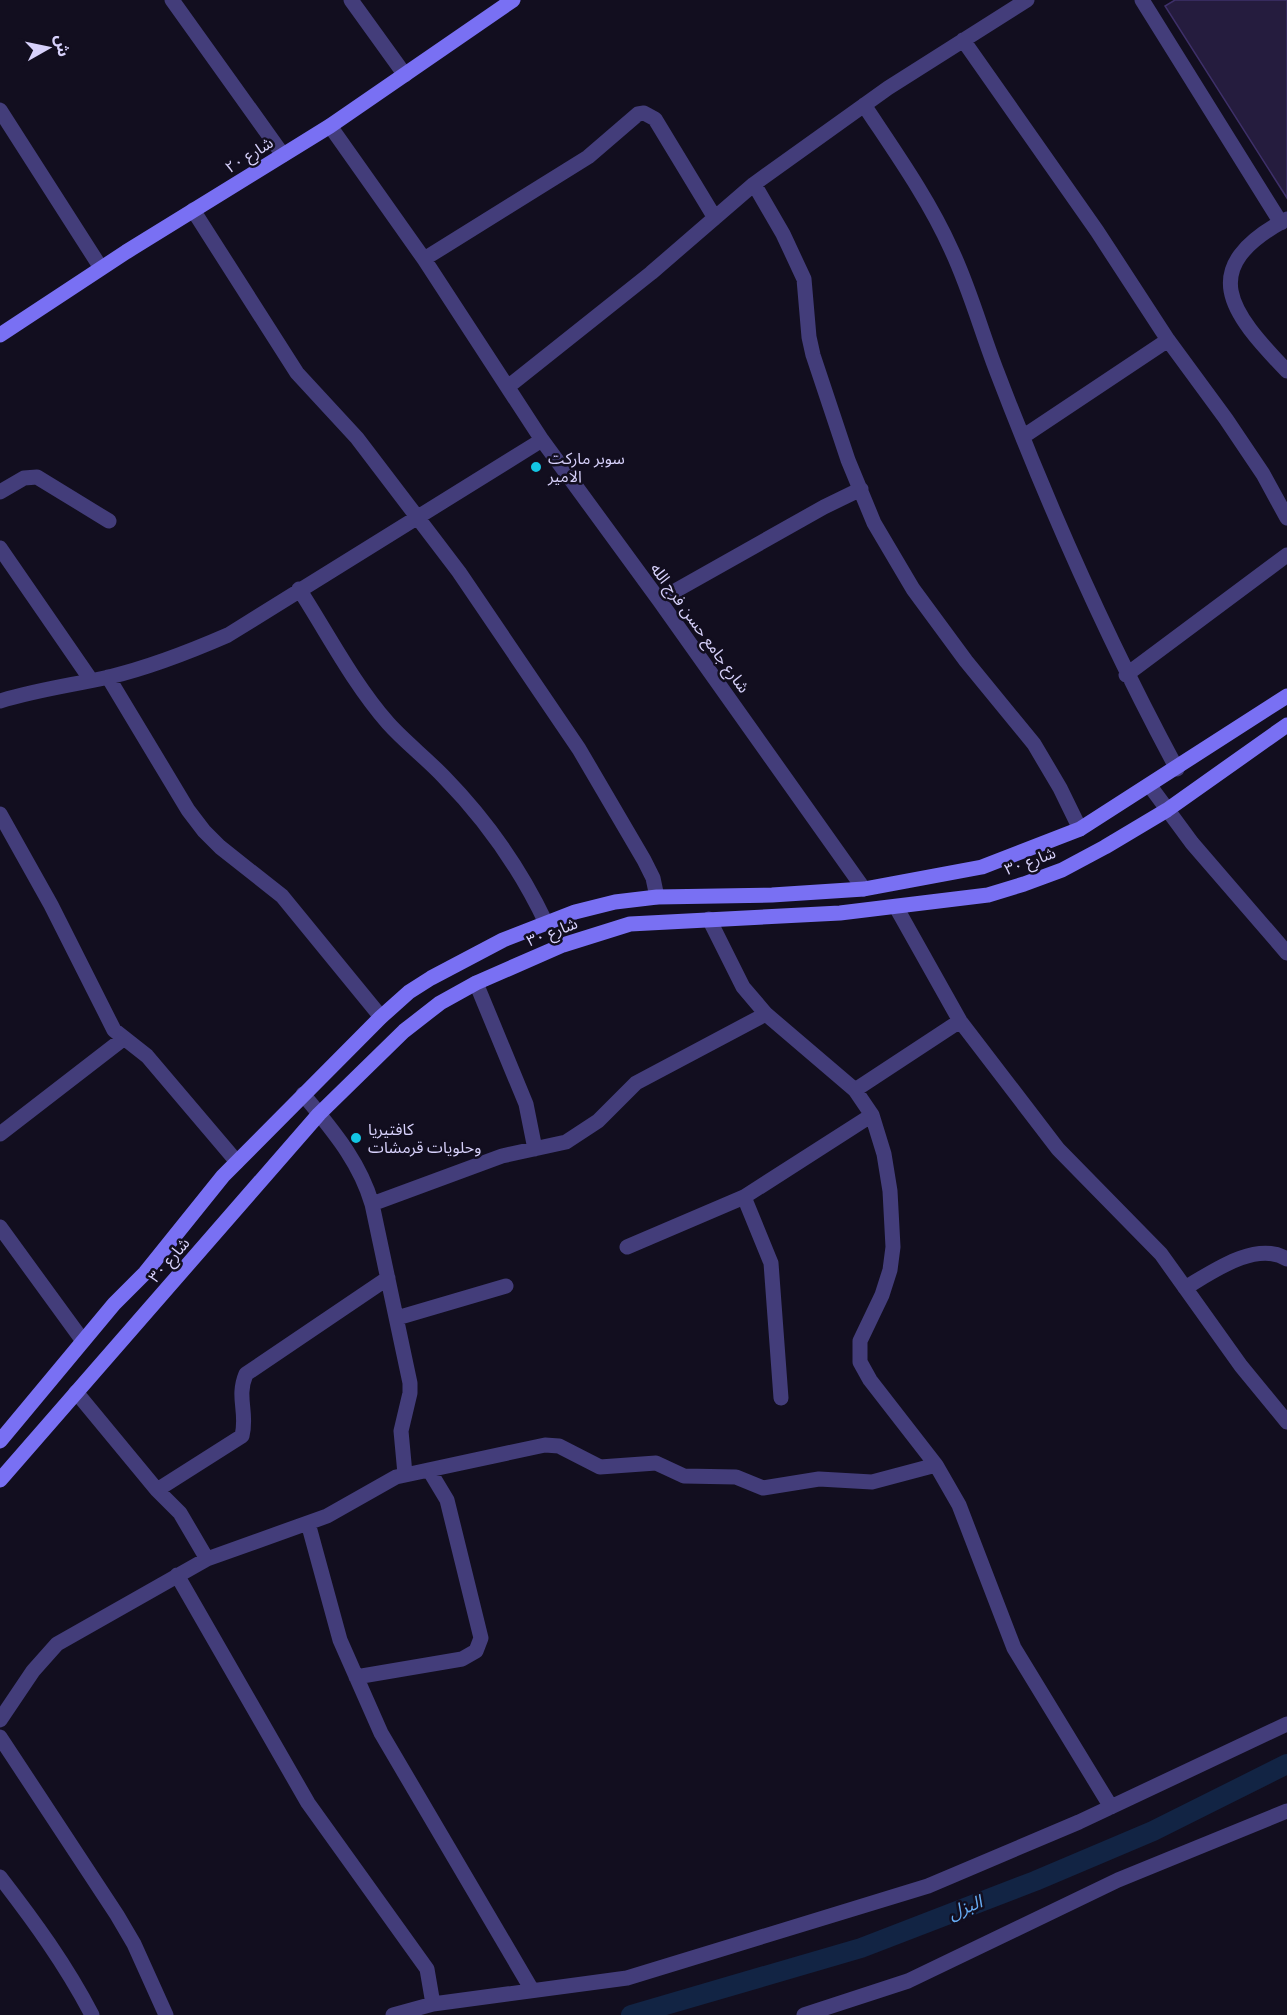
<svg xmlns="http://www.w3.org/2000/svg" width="1287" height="2015" font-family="'Roboto Condensed','Noto Sans Arabic',sans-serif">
  <rect width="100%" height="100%" fill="#120e1f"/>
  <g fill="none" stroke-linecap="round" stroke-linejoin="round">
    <path stroke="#122444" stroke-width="20" d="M631 2015 861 1948 1035 1881 1153 1831 1287 1764"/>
  </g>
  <path fill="#251c3e" stroke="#3e3069" stroke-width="1.5" d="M1175 0H1287V198L1165 6Z"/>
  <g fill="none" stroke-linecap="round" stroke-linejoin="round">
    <path stroke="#433d7a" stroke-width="15" d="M172 0 283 155
      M351 0 405 75
      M1142 0 1281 223
      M963 40 1097 231 1168 340 1226 419 1263 474 1287 518
      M864 105C895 152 928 198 951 249 970 289 981 331 997 372 1049 508 1108 641 1177 769
      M0 110 101 268
      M330 126 424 259 542 440 659 600 864 889
      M754 184 783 234 804 279 809 337 813 355 848 460 874 523 913 589 966 661 1034 744 1060 788 1080 829
      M193 210 297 373 357 438 459 572 579 749 644 860 653 878 657 897
      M1287 219C1195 268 1230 312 1287 371
      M424 259 588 157 638 114 644 113 655 119 715 218
      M509 386 651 273 754 184 888 88 1027 0
      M1024 436 1168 340
      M0 492 24 478 37 477 109 521
      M0 548 91 680
      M299 589C328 634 353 683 388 723 405 742 426 758 444 777 485 819 521 870 546 923
      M659 600 824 507 861 489
      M1126 675 1287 555
      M108 677 188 810 204 831 220 847 282 896 381 1017
      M0 701C36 690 73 685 109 677 151 667 189 652 228 635L542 440
      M1150 786 1192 843 1287 953
      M0 814 51 905 114 1030 147 1056 237 1162
      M896 907 960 1021 1058 1149 1161 1254 1241 1366 1287 1422
      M709 919 743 987 766 1014 855 1090 872 1115 884 1154 890 1191 893 1247 890 1270 882 1295 860 1341V1362L870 1380 936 1465 959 1505 1014 1648 1111 1807
      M476 983 526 1104 535 1149
      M855 1090 960 1021
      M303 1094C332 1130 359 1160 372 1204L410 1383V1393L401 1431 405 1474
      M0 1134 123 1039
      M744 1197 771 1263 781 1398
      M372 1204 502 1156 566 1142 598 1121 636 1083 766 1014
      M0 1227 83 1341
      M627 1247 744 1197 872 1115
      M1185 1288C1212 1272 1256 1240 1287 1259
      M397 1318 506 1286
      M76 1392 157 1490 180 1513 207 1559
      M157 1490 242 1436C248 1412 236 1398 246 1374L388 1278
      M308 1523 340 1640 381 1733 532 1990
      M177 1575 308 1803 427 1969 433 2004
      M356 1677 462 1659 476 1651 481 1638 447 1500 429 1470
      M0 1720 33 1671 57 1644 207 1559 327 1516 396 1477 545 1445 559 1446 600 1467 656 1463 684 1476 736 1477 763 1488 819 1479 872 1482 936 1465
      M0 1737 117 1915 134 1944 166 2015
      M0 1877C34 1921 66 1965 92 2015
      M393 2015 433 2004 627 1978 928 1886 1079 1822 1287 1724
      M804 2015 908 1981 1118 1880 1287 1811"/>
    <path stroke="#7970f3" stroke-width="15" d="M0 335 126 252 330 126 513 0
      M0 1441 114 1304 145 1273 223 1176 381 1017 409 992 431 978 503 940 575 912 615 902 657 897 772 895 864 889 982 867 1080 829 1287 696
      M0 1480 319 1114 404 1031 440 1003 476 983 563 945 630 924 840 913 988 895 1024 884 1062 870 1105 847 1167 810 1287 725"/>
  </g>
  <g fill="#13c6e4" stroke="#120e1f" stroke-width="2">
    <circle cx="536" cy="467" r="6"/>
    <circle cx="356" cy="1138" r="6"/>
  </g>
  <g text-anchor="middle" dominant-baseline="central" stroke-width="5" stroke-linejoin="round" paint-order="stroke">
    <g font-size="16" fill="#d7d1fb" stroke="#120e1f">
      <text transform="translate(249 155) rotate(-32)">شارع ٢٠</text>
      <text transform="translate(700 628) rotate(54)">شارع جامع حسن فرج الله</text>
      <text transform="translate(1030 861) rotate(-20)">شارع ٣٠</text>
      <text transform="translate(552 932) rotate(-21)">شارع ٣٠</text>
      <text transform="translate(169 1260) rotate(-49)">شارع ٣٠</text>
    </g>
    <g font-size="16" fill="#d7d1fb" stroke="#120e1f" text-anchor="start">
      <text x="548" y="458">سوبر ماركت<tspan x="548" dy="18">الامير</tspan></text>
      <text x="368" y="1129">كافتيريا<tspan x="368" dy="18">وحلويات قرمشات</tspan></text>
    </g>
    <g font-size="18" font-style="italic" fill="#67abf2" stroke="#120e1f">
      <text transform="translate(965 1907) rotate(-22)">البزل</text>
    </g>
  </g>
  <g transform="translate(48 48) rotate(81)" stroke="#120e1f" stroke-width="4.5" paint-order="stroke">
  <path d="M0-4.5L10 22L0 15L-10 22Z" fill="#d7d1fb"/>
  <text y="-9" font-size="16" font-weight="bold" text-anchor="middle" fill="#d7d1fb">ش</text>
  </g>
</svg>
